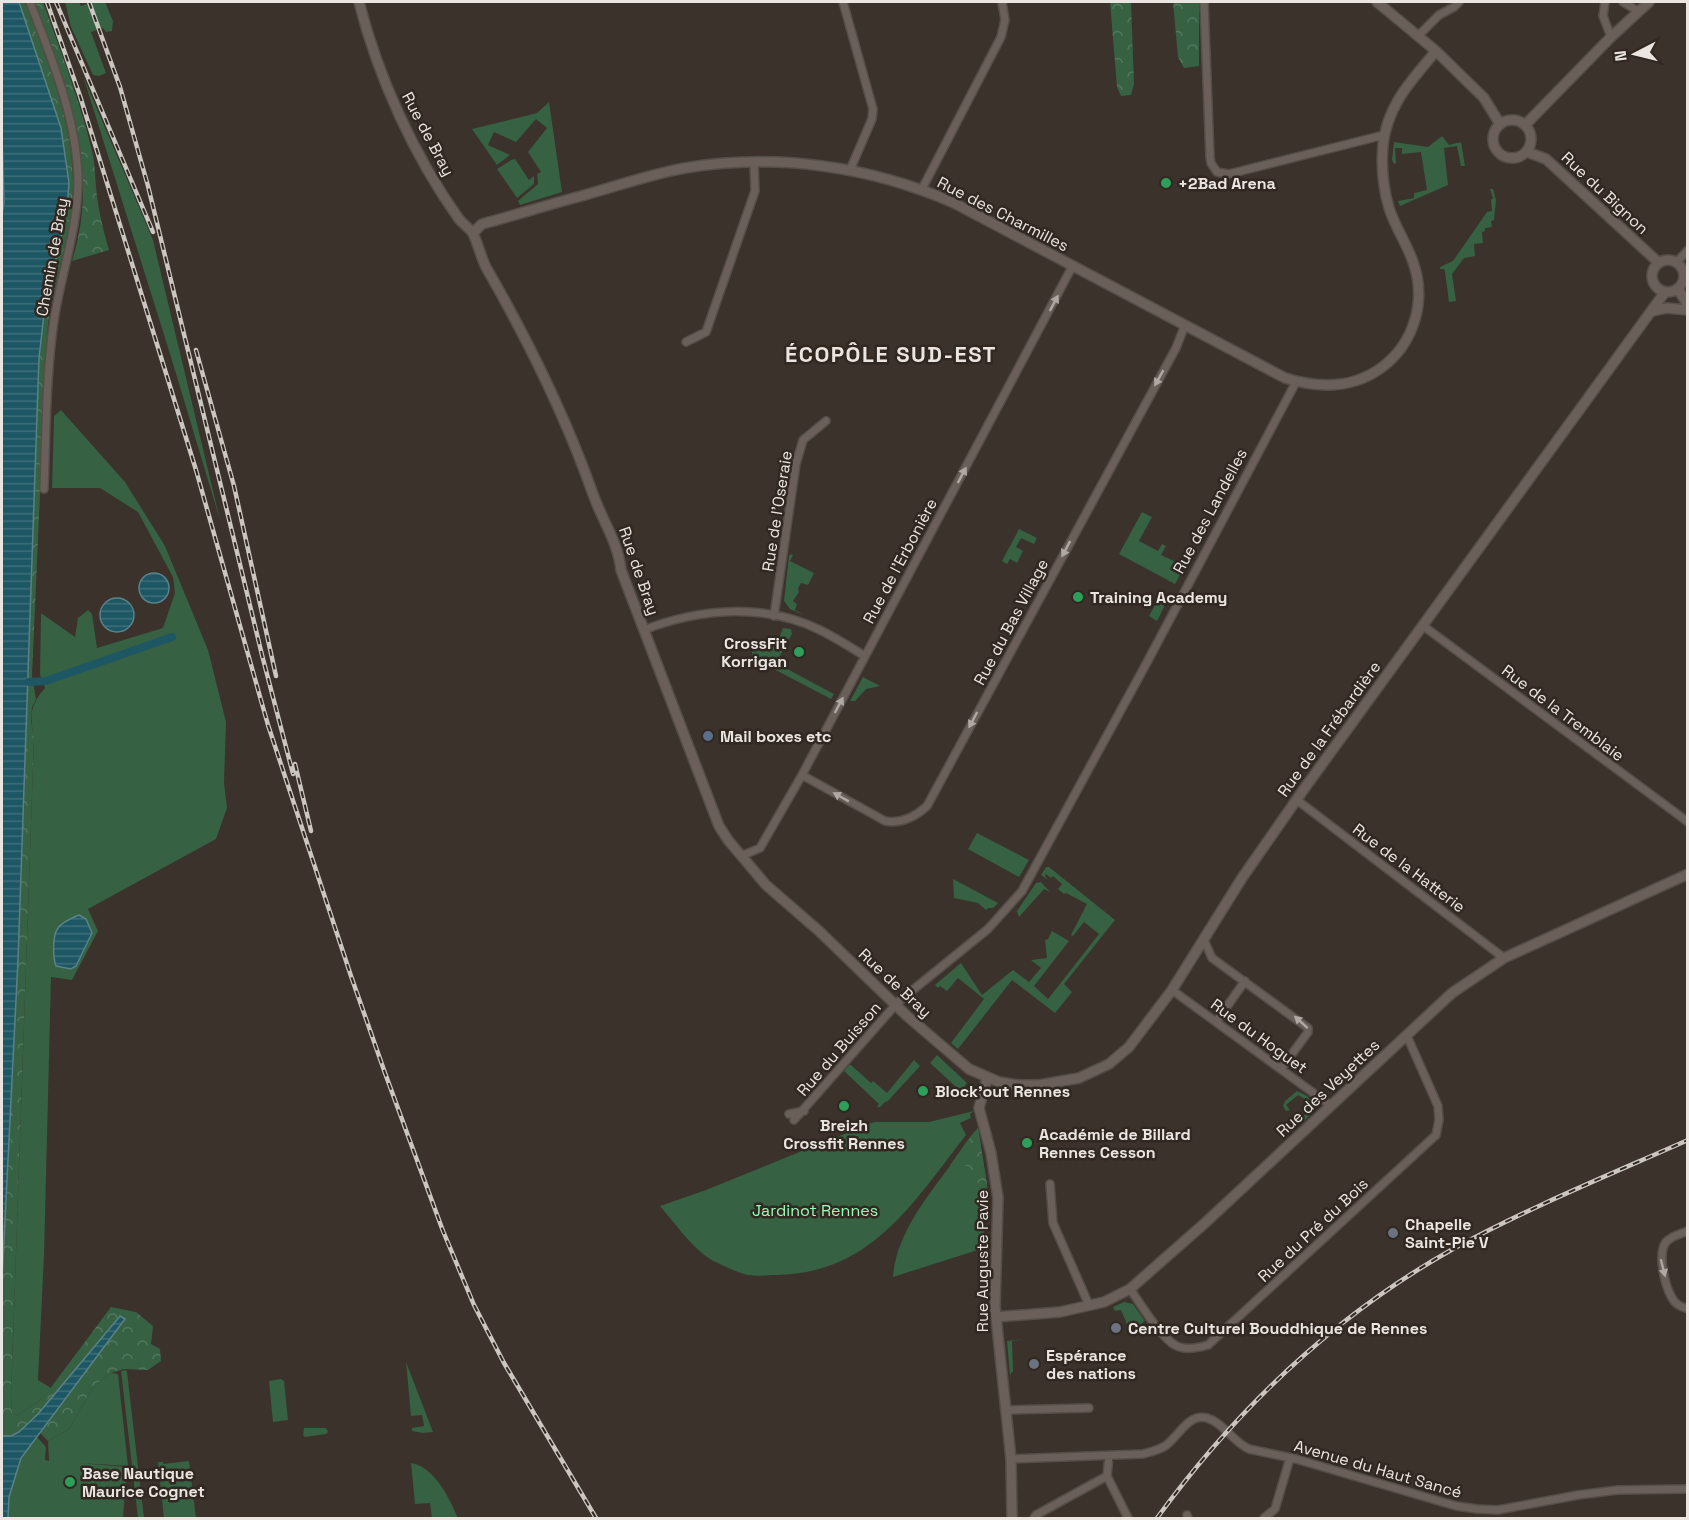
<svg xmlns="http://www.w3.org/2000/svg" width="1689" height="1520" font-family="'Space Grotesk',sans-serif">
  <defs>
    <pattern id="forest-crowns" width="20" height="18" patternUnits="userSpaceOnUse" patternTransform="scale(1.5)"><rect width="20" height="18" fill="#366143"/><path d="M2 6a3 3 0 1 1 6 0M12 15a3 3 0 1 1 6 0" fill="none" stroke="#53785e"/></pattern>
    <pattern id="water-rules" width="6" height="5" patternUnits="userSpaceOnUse" patternTransform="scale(1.5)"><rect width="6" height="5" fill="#1d5763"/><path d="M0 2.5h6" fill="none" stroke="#3e6f79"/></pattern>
  </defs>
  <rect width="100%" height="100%" fill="#3a322b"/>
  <path fill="#366143" d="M65 2H79L81 6 93 2H105L113 21 112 31 106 32 103 28 91 32 106 73 99 76 93 75 71 27Z
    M83 76 153 240 220 520 171 357Z
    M549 102 562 192 520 205 518 201 538 184 537 174 541 172 528 152 547 128 536 119 516 142 494 132 488 145 510 155 497 165 472 129 537 113Z
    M1442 136 1449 145 1461 142 1465 166H1461L1457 146 1444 148 1448 185 1400 206 1398 201 1414 198V193L1427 190 1421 152 1402 154V148H1395L1396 163 1394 164 1392 160 1394 142 1428 147Z
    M515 159 529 180 534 176V184L517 198 497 169 511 160Z
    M1490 189H1493L1496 200 1494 220 1491 221 1492 227 1485 228V231L1482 232 1483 243 1474 244 1475 256 1464 258 1452 274 1456 301 1449 302 1445 272 1444 269H1440V267L1453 261 1487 212 1492 211 1491 200 1493 198Z
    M61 410 125 482 165 546 208 650 226 722 224 783 227 808 216 839 88 909 98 931 72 980 51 977 44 1255 38 1380 51 1388 43 1398 17 1416 12 1413 11 1396 34 738C30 716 29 706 45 688L40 675 41 613 75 637 78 618 88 610 92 614 97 648 163 628 175 593 173 577 138 512 100 488H52L54 416Z
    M1142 512 1152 517 1139 541 1158 551 1162 544 1166 546 1161 555 1178 563 1187 546 1194 550 1175 584 1119 554Z
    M1019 529 1037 538 1034 544 1021 538 1016 547 1023 551 1017 563 1010 559 1007 564 1002 561Z
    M791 554 793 555 790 561 814 573 808 585 801 583 798 588 799 592 793 601 797 604 795 610 804 615 790 609 784 601 789 556Z
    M1157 601 1165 605 1157 621 1149 616Z
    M783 628 791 629 792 634 776 663 834 694 831 699 768 666 754 667 751 643 757 642 776 646Z
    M863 677 880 686 866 689 855 701H850Z
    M977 833 1029 860 1019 877 968 849Z
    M1046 867H1049L1115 920 1064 984 1072 992 1055 1013 1012 980 958 1049 951 1043 984 999 958 978 947 991 940 986 938 988 935 985 961 963 982 995 1013 970 1029 982 1041 968 1031 960 1047 958 1045 940 1048 939 1052 931 1069 941 1034 986 1048 999 1099 934 1084 922 1073 936 1071 935 1087 904 1066 893 1064 894 1058 889 1062 884 1053 876 1051 878 1046 874 1045 876 1048 880 1041 875Z
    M953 879 998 903 993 908H988L986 910 978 903 954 898Z
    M1041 882 1050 892 1044 889 1019 917 1017 911 1036 883Z
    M937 1055 967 1083 965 1085 968 1096H966L930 1063Z
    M914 1060 920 1066 887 1102 886 1101 880 1107H877L879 1104 844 1071 849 1065H851L871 1083 873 1081 887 1093Z
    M1297 1091 1307 1096 1313 1104V1112L1301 1124 1295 1117 1299 1120 1310 1109 1306 1100 1298 1095 1286 1105 1290 1110 1286 1111 1283 1106 1285 1101Z
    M974 1111 970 1114 971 1118 960 1123 966 1135C913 1203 871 1274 776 1275 766 1275 753 1277 744 1274 734 1271 711 1261 703 1254 688 1242 673 1221 660 1206L706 1190 874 1122H929Z
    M978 1128 989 1198 984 1205V1248L893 1277C896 1235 926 1198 950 1166 959 1153 967 1139 978 1128Z
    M1124 1302 1133 1304 1145 1321 1142 1323 1145 1329 1131 1334 1121 1310 1115 1311 1113 1307Z
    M1026 1339 1012 1341 1013 1371 1010 1375 1007 1341Z
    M406 1362 433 1432 423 1433 412 1431V1428L424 1426 422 1415 411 1416Z
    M126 1370 127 1372 144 1518H138L121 1371Z
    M111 1373 118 1374 128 1466 79 1463 127 1467 123 1518H8L9 1497 21 1458 37 1437 46 1447 45 1460 49 1461 48 1441 69 1429 93 1387Z
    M281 1379 284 1381 288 1420 273 1422 269 1381Z
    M304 1428H326L328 1432 326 1434 305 1437 303 1435Z
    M189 1461 196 1518H164L158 1462H163V1464Z
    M411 1463C435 1467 449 1498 458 1518H432L430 1503 415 1504Z"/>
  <path fill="url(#forest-crowns)" d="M19 2H25C47 58 74 125 73 186 73 230 56 273 49 316 47 330 47 344 46 357L32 676 36 699 32 707 31 721 34 738 11 1396 12 1413 17 1416 43 1398 111 1307 136 1312 153 1326 151 1344 160 1349 161 1361 148 1370 124 1369 111 1373 93 1387 69 1429 48 1441 40 1433 124 1320 119 1316 38 1414 19 1432 11 1436H2V1279L18 960 39 358 44 314 67 209 69 183 61 128Z
    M35 2H43C61 52 81 103 93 155 95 166 95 176 96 187 98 209 103 229 109 250L72 261C101 169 67 87 35 2Z
    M1110 2H1131L1134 84 1131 95 1121 96 1117 87Z
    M1173 2H1199V66L1184 68 1178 57Z
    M978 1128 987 1184 967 1181 969 1166 950 1165Z"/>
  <path fill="url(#water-rules)" stroke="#5a8288" stroke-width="1.5" d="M2 2H19L61 128 69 183 67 209 44 314 39 358 18 960 2 1279V215L4 202 2 135Z
    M139 588a15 15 0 1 1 30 0a15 15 0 1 1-30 0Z
    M100 615a17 17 0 1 1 34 0a17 17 0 1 1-34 0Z
    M79 915 86 919 92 933 76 966 71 969 56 966C53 958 52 936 58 928 62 922 72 918 79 915Z
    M120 1316 125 1319 21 1458 9 1497 8 1518H2V1436H11L19 1432 38 1414Z"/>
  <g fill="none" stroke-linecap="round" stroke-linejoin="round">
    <path stroke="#1d5763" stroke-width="8" d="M29 682 46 681 172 637"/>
    <defs>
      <path id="street" d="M30 2C51 57 76 116 78 177 79 226 61 273 54 320 46 376 46 433 44 489
        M843 2 873 109 872 119 850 170
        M1204 2 1210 157 1211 163 1217 172 1229 174 1384 135
        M1605 2 1603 16 1611 37
        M1623 2 1638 11
        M1418 36 1439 15 1454 7 1459 2
        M922 189 1001 37 1005 20 1002 2
        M1676 263 1688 250
        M686 342 706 332 755 191 754 162
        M774 616 796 464 803 440 826 421
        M1422 625 1688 822
        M644 630C700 608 765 603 820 630 836 638 850 647 865 656
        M802 775 885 821C902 824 915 817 927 806L1176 348 1185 325
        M1297 800 1504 958
        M741 856 760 848 802 775 1072 267
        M1204 940 1212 958 1308 1028V1032L1281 1069
        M1172 990 1330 1105
        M1216 1022 1245 981
        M789 1114 804 1111
        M794 1120 898 1002 988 929 1022 891 1145 666 1296 382
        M1050 1184 1053 1223 1089 1305
        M1688 1231C1680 1234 1671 1236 1666 1242 1657 1254 1665 1286 1672 1298 1675 1304 1681 1307 1688 1309
        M1130 1289C1140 1303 1161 1338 1175 1345 1185 1351 1198 1348 1208 1345L1436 1135 1439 1120 1438 1106 1407 1036
        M1006 1410 1089 1408
        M1011 1459 1143 1454C1150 1452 1159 1450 1165 1446 1179 1437 1190 1408 1212 1420 1226 1427 1235 1443 1249 1449L1296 1459 1456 1506 1477 1509 1498 1510 1578 1495 1618 1490 1688 1489
        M1107 1476 1128 1518
        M1187 1515 1188 1518
        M1034 1518 1036 1515 1107 1476 1109 1456
        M1264 1518 1275 1509 1290 1458"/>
      <path id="secondary" d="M359 2C378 77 414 156 459 219 463 224 468 227 472 232 477 239 481 259 487 269 529 342 565 415 593 494 602 520 618 542 621 570L719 826 728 840 766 885 819 931 907 1016 969 1069 999 1082 1018 1085H1039L1079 1078 1109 1064 1129 1047 1172 990 1242 878 1304 789 1665 292
        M1377 2 1436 51 1484 98 1500 124
        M1493 139a19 19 0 1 1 38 0a19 19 0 1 1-38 0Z
        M1525 125 1611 37 1649 2
        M1527 152 1546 159 1659 263
        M473 233 482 224C512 216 541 207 570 199 609 189 646 175 685 168 776 153 870 166 954 203L1285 378C1317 388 1352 389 1381 368 1414 344 1427 301 1413 262 1407 244 1395 227 1389 208 1383 187 1381 166 1383 145 1387 105 1412 80 1436 51
        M1652 276a16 16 0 1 1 32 0a16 16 0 1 1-32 0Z
        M1678 289 1688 305
        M1653 311 1667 308 1688 310
        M987 1078 979 1108 991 1153 998 1198 995 1307 1011 1459 1012 1518
        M996 1317 1060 1312 1104 1302 1130 1289 1205 1223 1452 993 1504 958 1688 874"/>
    </defs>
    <use href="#street" stroke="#554e48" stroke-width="10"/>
    <use href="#secondary" stroke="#554e48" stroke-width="12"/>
    <use href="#street" stroke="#6a6059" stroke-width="7"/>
    <use href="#secondary" stroke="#6a6059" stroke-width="9"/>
    <defs>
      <path id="rail" d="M47 2 80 96 196 470 268 725 351 976 385 1073 443 1231 474 1305 504 1363 596 1518
        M56 2 153 232
        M89 2 120 87 148 186 262 655 293 774
        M196 350 234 486 276 676
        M295 764 311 831
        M1157 1518C1236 1410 1335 1315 1453 1249 1528 1208 1609 1175 1688 1140"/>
    </defs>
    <use href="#rail" stroke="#ccc6c1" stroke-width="4.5"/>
    <use href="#rail" stroke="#302821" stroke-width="2" stroke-dasharray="7" stroke-linecap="butt"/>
  </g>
  <defs><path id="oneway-solid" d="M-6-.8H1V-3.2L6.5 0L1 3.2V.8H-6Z" transform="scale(1.5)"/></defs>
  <g fill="#b0a9a3">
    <use href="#oneway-solid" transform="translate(1054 303) rotate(-62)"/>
    <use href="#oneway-solid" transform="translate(1159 378) rotate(119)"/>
    <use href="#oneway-solid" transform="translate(962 475) rotate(-62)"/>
    <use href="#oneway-solid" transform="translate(1066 549) rotate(118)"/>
    <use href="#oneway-solid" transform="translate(839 705) rotate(-62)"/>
    <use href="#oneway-solid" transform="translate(973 720) rotate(118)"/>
    <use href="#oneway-solid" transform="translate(841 797) rotate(-151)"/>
    <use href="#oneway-solid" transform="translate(1301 1022) rotate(-138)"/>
    <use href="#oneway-solid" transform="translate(1663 1268) rotate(76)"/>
  </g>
  <g fill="#2e9e5b" stroke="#302821" stroke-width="2">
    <circle cx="1166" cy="183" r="6"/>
    <circle cx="1078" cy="597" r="6"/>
    <circle cx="799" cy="652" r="6"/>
    <circle cx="923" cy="1091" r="6"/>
    <circle cx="844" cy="1106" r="6"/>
    <circle cx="1027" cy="1143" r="6"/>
    <circle cx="70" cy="1482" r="6"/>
  </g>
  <circle fill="#5c6f8a" stroke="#302821" stroke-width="2" cx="708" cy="736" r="6"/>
  <g fill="#6b7280" stroke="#302821" stroke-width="2">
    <circle cx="1393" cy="1233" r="6"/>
    <circle cx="1116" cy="1328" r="6"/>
    <circle cx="1034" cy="1364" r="6"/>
  </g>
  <g text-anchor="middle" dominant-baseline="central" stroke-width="5" stroke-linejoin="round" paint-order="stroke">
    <g font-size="16" fill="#eae5e0" stroke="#302821">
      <text transform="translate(428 134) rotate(62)">Rue de Bray</text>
      <text transform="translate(1605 193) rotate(43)">Rue du Bignon</text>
      <text transform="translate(1003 214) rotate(27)">Rue des Charmilles</text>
      <text transform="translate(52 257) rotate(-80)">Chemin de Bray</text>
      <text transform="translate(777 511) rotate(-81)">Rue de l'Oseraie</text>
      <text transform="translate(1210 511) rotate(-62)">Rue des Landelles</text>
      <text transform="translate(900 561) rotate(-62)">Rue de l'Erbonière</text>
      <text transform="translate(639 571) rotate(71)">Rue de Bray</text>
      <text transform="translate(1011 622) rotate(-62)">Rue du Bas Village</text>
      <text transform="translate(1563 713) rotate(37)">Rue de la Tremblaie</text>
      <text transform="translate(1329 729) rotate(-54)">Rue de la Frébardière</text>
      <text transform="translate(1409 868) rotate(37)">Rue de la Hatterie</text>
      <text transform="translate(895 983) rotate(43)">Rue de Bray</text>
      <text transform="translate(1259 1036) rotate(36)">Rue du Hoguet</text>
      <text transform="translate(839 1049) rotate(-49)">Rue du Buisson</text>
      <text transform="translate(1328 1088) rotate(-43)">Rue des Veyettes</text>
      <text transform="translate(1313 1230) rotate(-43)">Rue du Pré du Bois</text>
      <text transform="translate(982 1261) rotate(-90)">Rue Auguste Pavie</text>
      <text transform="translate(1378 1469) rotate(16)">Avenue du Haut Sancé</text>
    </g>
    <g font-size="16" font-weight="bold" fill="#eae5e0" stroke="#302821" text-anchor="start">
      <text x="1178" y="183">+2Bad Arena</text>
      <text x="1090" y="597">Training Academy</text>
      <text x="787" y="643" text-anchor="end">CrossFit<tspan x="787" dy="18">Korrigan</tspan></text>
      <text x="720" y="736">Mail boxes etc</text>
      <text x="935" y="1091">Block’out Rennes</text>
      <text x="844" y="1125" text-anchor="middle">Breizh<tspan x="844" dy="18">Crossfit Rennes</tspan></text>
      <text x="1039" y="1134">Académie de Billard<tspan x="1039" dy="18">Rennes Cesson</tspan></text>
      <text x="1405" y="1224">Chapelle<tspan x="1405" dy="18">Saint-Pie V</tspan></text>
      <text x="1128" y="1328">Centre Culturel Bouddhique de Rennes</text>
      <text x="1046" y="1355">Espérance<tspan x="1046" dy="18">des nations</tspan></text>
      <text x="82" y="1473">Base Nautique<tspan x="82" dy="18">Maurice Cognet</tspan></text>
    </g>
    <g font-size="16" fill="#99fcb8" stroke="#302821">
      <text x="815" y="1210">Jardinot Rennes</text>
    </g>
    <g font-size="22" font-weight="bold" letter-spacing="1.5" fill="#eae5e0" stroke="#302821">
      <text x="891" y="354">ÉCOPÔLE SUD-EST</text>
    </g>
  </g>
  <rect width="1689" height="1520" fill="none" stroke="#eae5e0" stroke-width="6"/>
  <g transform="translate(1635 54) rotate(263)" stroke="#302821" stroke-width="4.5" paint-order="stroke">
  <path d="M0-4.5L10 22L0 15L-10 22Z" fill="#eae5e0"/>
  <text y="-9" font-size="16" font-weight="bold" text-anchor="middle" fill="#eae5e0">N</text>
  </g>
</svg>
